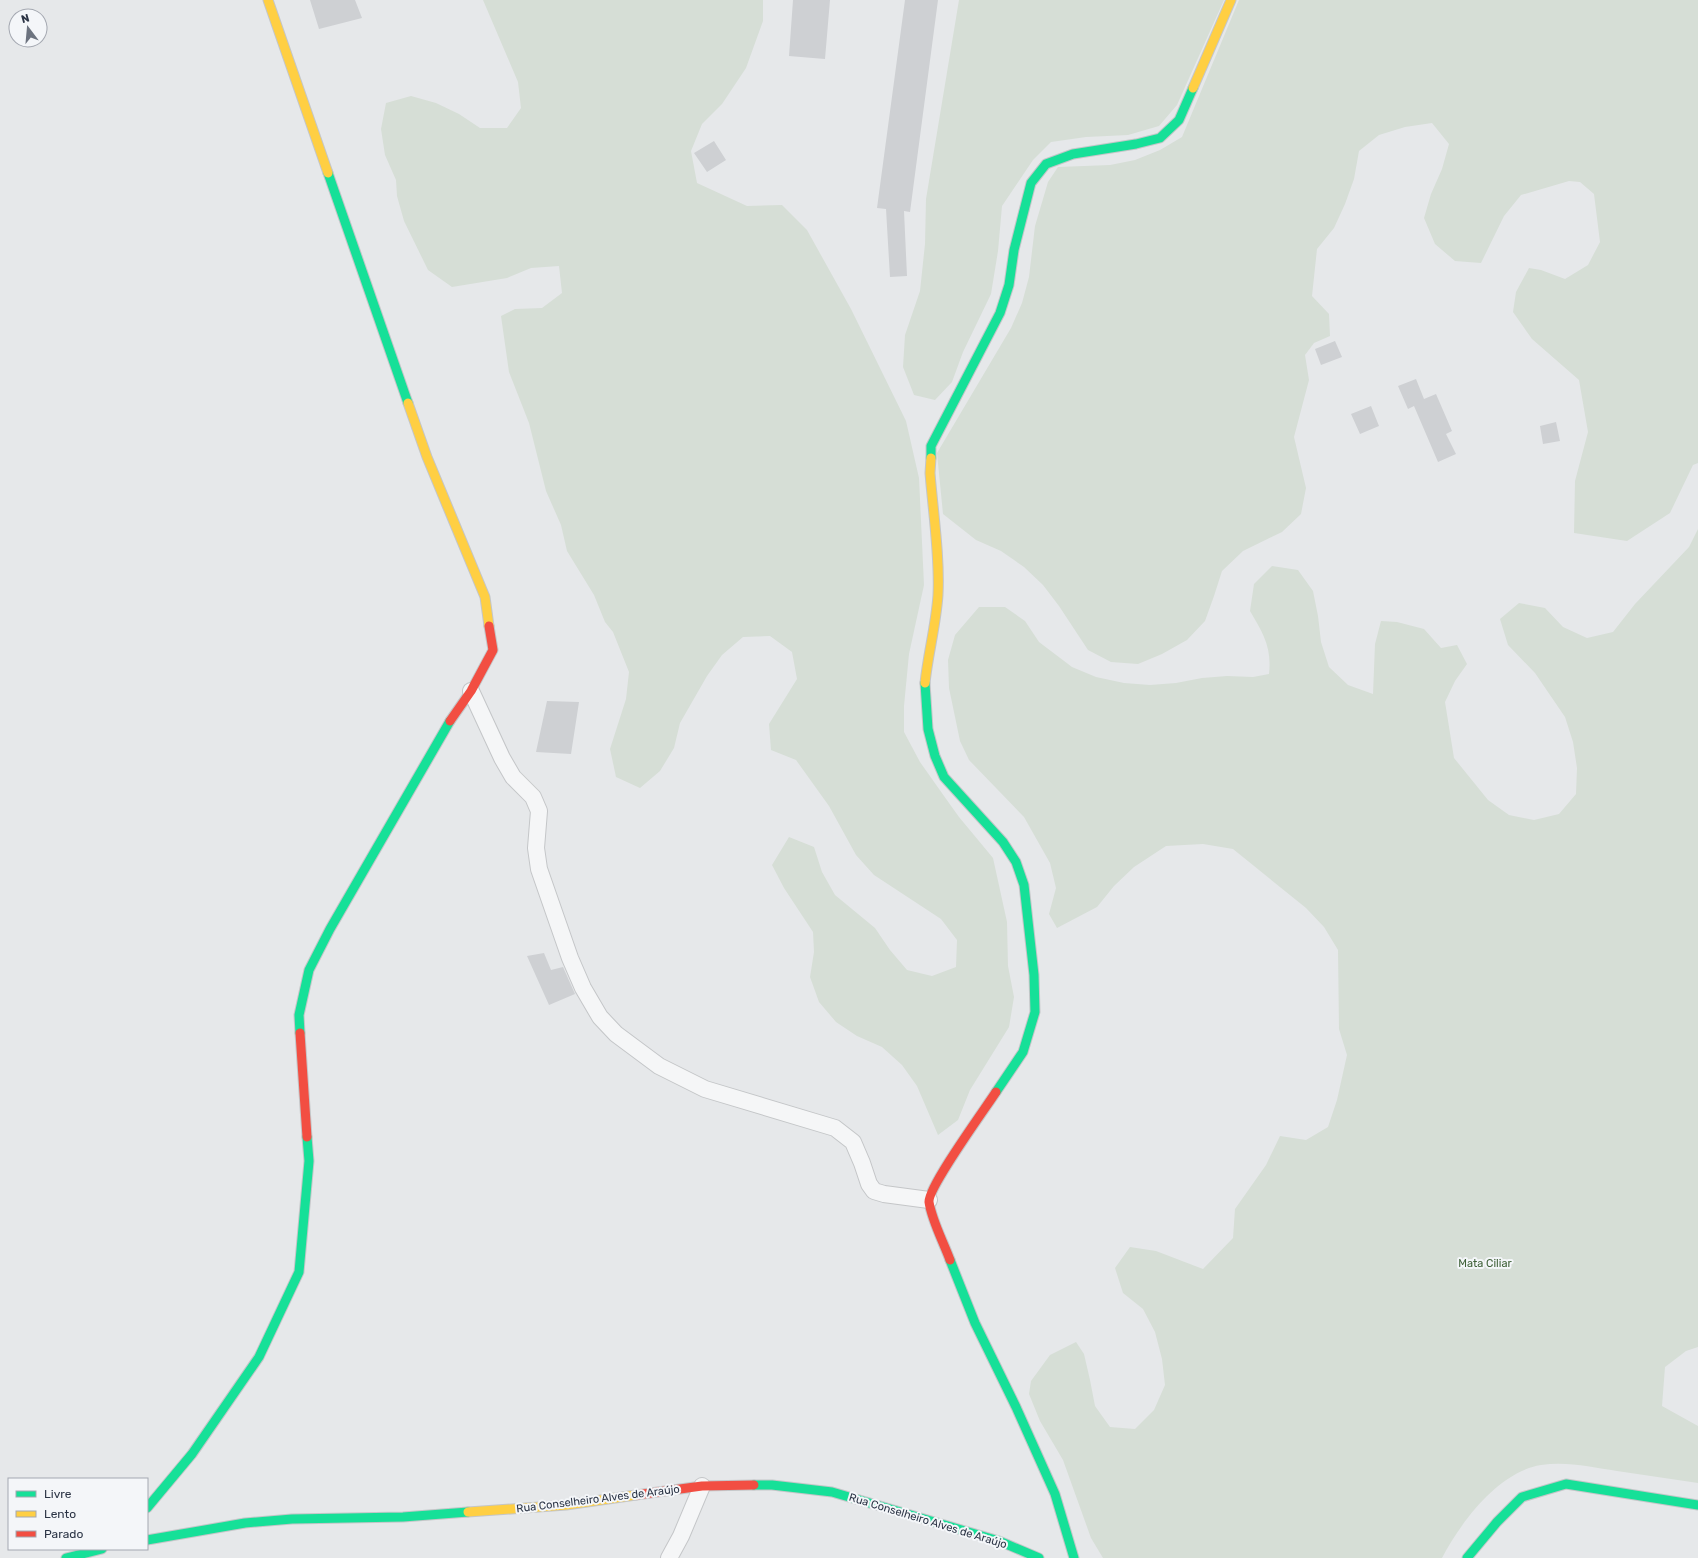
<svg xmlns="http://www.w3.org/2000/svg" width="1698" height="1558" font-family="Rubik,sans-serif">
  <rect width="100%" height="100%" fill="#e6e8ea"/>
  <path fill="#d6ded6" d="M483 0H763V21L746 68 722 104 702 124 691 151 697 183 747 206 782 205 807 230 851 309 906 421 919 478 924 585 909 654 904 706V732L920 762 944 796 959 817 993 858 1007 922 1008 966 1014 997 1009 1027 970 1090 958 1120 938 1135 917 1086 902 1065 882 1047 857 1036 836 1022 819 1002 810 977 814 952 813 932 784 888 772 865 789 837 814 847 822 872 835 895 875 928 890 950 907 970 932 976 956 967 957 940 941 919 874 875 856 855 829 806 796 760 771 750 769 724 797 679 792 652 770 636 743 637 722 655 707 676 680 723 674 748 660 771 640 788 616 777 610 749 626 699 629 672 613 632 605 622 594 595 567 551 561 525 546 491 529 423 509 372 501 316 515 309 542 308 562 293 559 266 531 268 507 278 452 287 428 270 404 221 397 196 396 180 385 155 381 129 386 103 411 96 436 103 459 114 480 128H507L521 108 518 82Z
    M959 0H1224L1177 105 1159 126 1128 135 1086 137 1051 142 1033 160 1002 206 998 251 991 294 963 352 952 382 935 400 914 395 903 367 905 335 920 291 925 244 926 199Z
    M1239 0H1698V463L1693 465 1670 513 1627 541 1574 533 1575 481 1588 432 1579 380 1532 339 1513 312 1516 292 1529 268 1541 270 1565 279 1588 265 1600 242 1594 194 1580 182 1569 181 1521 195 1504 216 1481 263 1455 261 1435 244 1424 218 1431 194 1442 169 1449 144 1432 123 1405 127 1379 135 1359 151 1354 179 1345 204 1334 228 1317 249 1312 296 1329 314 1330 336 1314 343 1305 355 1309 380 1294 437 1306 488 1301 514 1282 532 1243 551 1222 571 1214 596 1205 621 1187 640 1162 654 1138 664 1111 662 1088 650 1059 606 1043 585 1024 567 1001 551 976 540 943 514 937 453 1011 328 1022 303 1029 277 1035 226 1048 182 1058 167 1110 165 1135 160 1160 150 1182 137Z
    M1698 529V1347L1686 1351 1665 1367 1662 1406 1698 1426V1483C1671 1479 1644 1475 1617 1471 1592 1467 1566 1461 1541 1465 1498 1472 1461 1522 1442 1558H1103L1091 1538 1063 1460 1040 1421 1029 1394 1031 1381 1050 1355 1076 1342 1084 1354 1090 1380 1095 1406 1110 1427 1135 1429 1154 1410 1165 1385 1162 1359 1155 1332 1143 1309 1123 1293 1115 1268 1130 1247 1156 1251 1203 1269 1233 1238 1235 1209 1266 1165 1280 1136 1306 1140 1328 1127 1337 1100 1347 1055 1339 1029 1338 950 1324 927 1306 908 1233 849 1203 844 1166 846 1134 867 1114 886 1097 907 1057 928 1049 914 1056 888 1050 863 1024 817 969 760 960 741 949 688 948 660 955 635 979 607H1005L1025 621 1039 642 1072 667 1096 677 1124 683 1150 685 1176 683 1202 678 1227 676 1253 677 1269 674C1272 647 1263 633 1250 611L1254 584 1272 566 1298 570 1313 591 1318 616 1321 642 1329 667 1348 685 1373 694 1375 644 1381 621 1397 622 1424 629 1441 648 1457 645 1467 664 1455 681 1445 702 1454 758 1488 800 1509 815 1534 820 1559 814 1576 794 1577 768 1573 742 1565 717 1535 673 1508 645 1500 619 1519 603 1545 608 1563 627 1587 638 1613 632 1635 604 1689 547Z"/>
  <path fill="#ced0d3" d="M310 0H355L362 18 319 29Z
    M793 0H830L825 59 789 56Z
    M905 0H938L910 212 904 211 907 276 890 277 886 209 877 208Z
    M714 141 726 160 707 172 694 153Z
    M1335 341 1342 357 1321 365 1315 349Z
    M1416 379 1424 399 1436 394 1452 431 1446 434 1456 454 1438 462 1414 406 1408 409 1398 386Z
    M1371 406 1379 426 1360 434 1351 414Z
    M1556 422 1560 441 1543 444 1540 426Z
    M547 701 579 702 571 754 536 752Z
    M544 953 551 970 563 967 575 994 549 1005 527 956Z"/>
  <g fill="none" stroke-linecap="round" stroke-linejoin="round">
    <defs>
      <path id="street" d="M471 691 502 758 513 777 533 797 539 811 536 848 539 869 570 958 583 988 600 1017 616 1034 659 1066 705 1089 835 1128 853 1142 862 1163 869 1184 874 1191 884 1194 929 1200
        M669 1558 681 1536 702 1486"/>
      <path id="fast" d="M328 173 408 403
        M931 458V446L1000 313 1009 285 1014 250 1031 183 1046 164 1073 154 1136 144 1160 138 1179 120 1193 88
        M925 683 928 729 935 756 944 777 1003 842 1016 862 1024 885 1034 975 1035 1012 1023 1052 996 1092
        M300 1033 299 1015 309 970 330 929 450 721
        M950 1260 975 1323 1016 1407 1055 1494 1074 1558
        M754 1485H772L832 1492 999 1541 1039 1558
        M147 1508 192 1454 259 1357 299 1272 309 1161 307 1137
        M147 1540 245 1523 292 1519 403 1517 468 1512
        M66 1558 102 1549
        M1467 1558 1497 1522 1522 1497 1566 1484 1698 1505"/>
      <path id="slow" d="M268 0 328 173
        M1193 88 1231 0
        M408 403 427 457 485 597 489 626
        M925 683C928 654 936 625 938 595 940 557 933 511 930 473L931 458
        M468 1512 566 1505 636 1495"/>
      <path id="jam" d="M450 721 471 691 493 650 489 626
        M300 1033 307 1137
        M950 1260C943 1241 932 1221 929 1202 928 1187 985 1109 996 1092
        M636 1495 702 1486 754 1485"/>
    </defs>
    <use href="#street" stroke="#c4c6c8" stroke-width="18"/>
    <use href="#fast" stroke="#c4c6c8" stroke-width="11"/>
    <use href="#slow" stroke="#c4c6c8" stroke-width="11"/>
    <use href="#jam" stroke="#c4c6c8" stroke-width="11"/>
    <use href="#street" stroke="#f5f6f7" stroke-width="16"/>
    <use href="#fast" stroke="#16e098" stroke-width="9"/>
    <use href="#slow" stroke="#ffcf43" stroke-width="9"/>
    <use href="#jam" stroke="#f24e42" stroke-width="9"/>
  </g>
  <g text-anchor="middle" dominant-baseline="central" stroke-width="4" stroke-linejoin="round" paint-order="stroke">
    <g font-size="11" fill="#3f6138" stroke="#f4f6f9">
      <text x="1485" y="1263">Mata Ciliar</text>
    </g>
    <g font-size="11" fill="#2b3445" stroke="#f4f6f9">
      <text transform="translate(598 1499) rotate(-7)">Rua Conselheiro Alves de Araújo</text>
      <text transform="translate(928 1521) rotate(17)">Rua Conselheiro Alves de Araújo</text>
    </g>
  </g>
  <rect x="8" y="1478" width="140" height="72" fill="#f4f6f9" stroke="#a4a8b1"/>
  <rect x="16" y="1491" width="20" height="6" fill="#16e098" stroke="#a4a8b1"/>
  <text x="44" y="1498" font-size="12" fill="#2b3445">Livre</text>
  <rect x="16" y="1511" width="20" height="6" fill="#ffcf43" stroke="#a4a8b1"/>
  <text x="44" y="1518" font-size="12" fill="#2b3445">Lento</text>
  <rect x="16" y="1531" width="20" height="6" fill="#f24e42" stroke="#a4a8b1"/>
  <text x="44" y="1538" font-size="12" fill="#2b3445">Parado</text>
  <g transform="translate(28 28) rotate(344)"><circle r="19" fill="#f4f6f9" stroke="#a4a8b1"/>
  <path d="M0-3L7 15L0 10L-7 15Z" fill="#6c737f"/>
  <text y="-6" font-size="11" font-weight="bold" text-anchor="middle" fill="#2b3445">N</text>
  </g>
</svg>
